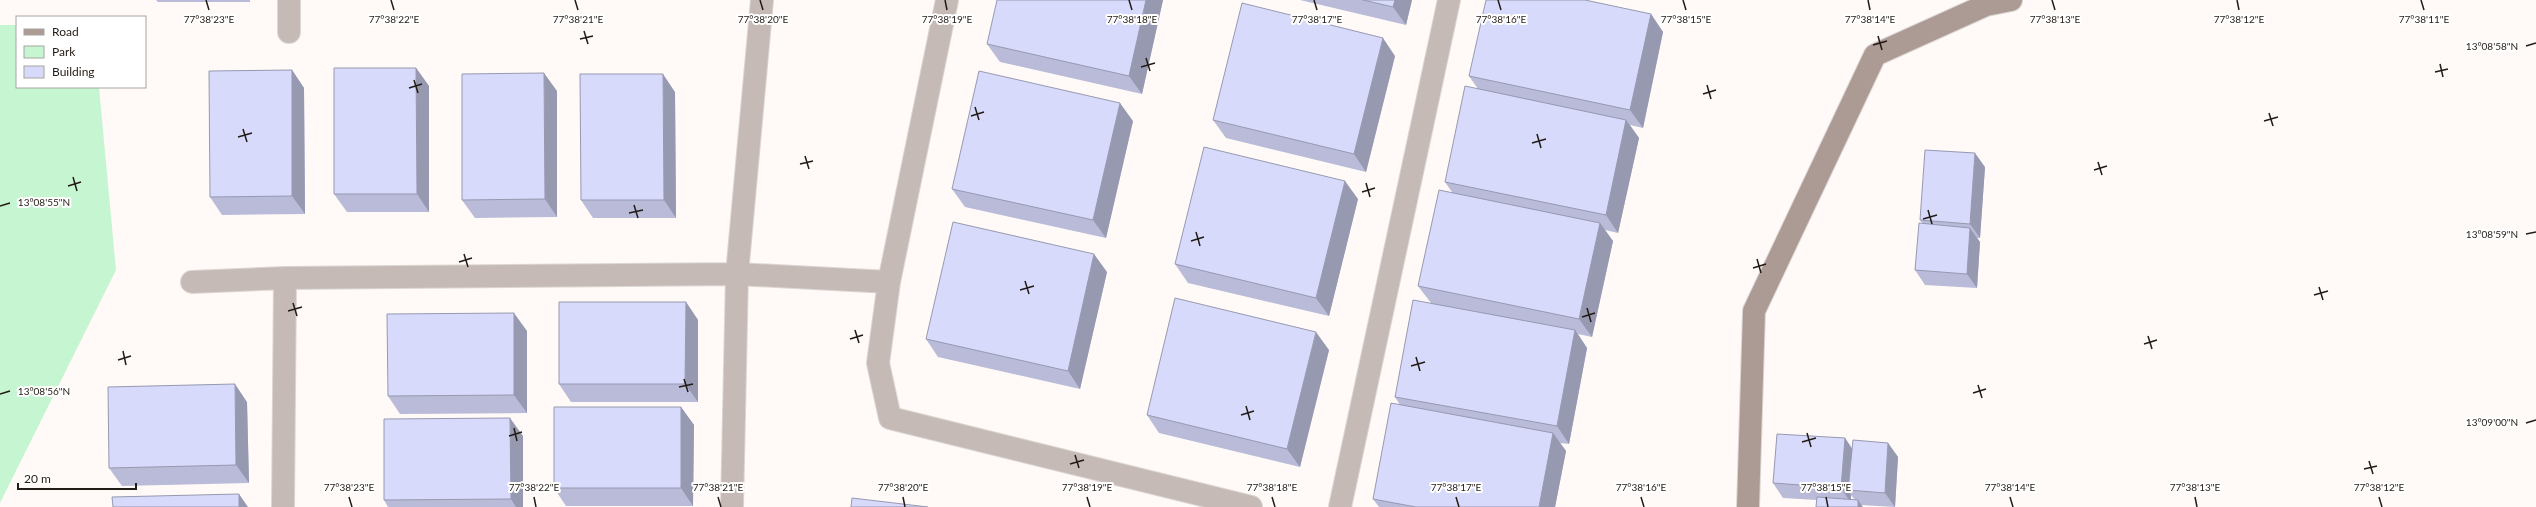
<svg xmlns="http://www.w3.org/2000/svg" width="2536" height="507" font-family="Lato,sans-serif">
  <rect width="100%" height="100%" fill="#fffaf7"/>
  <path fill="#c6f5d1" d="M0 25H17V87H99L116 270 0 503Z"/>
  <g fill="none" stroke-linecap="round" stroke-linejoin="round">
    <defs>
      <path id="lane" d="M289 32V0"/>
      <path id="street" d="M947 0 889 282 878 363 890 418 1251 507
        M192 282 285 278
        M283 507 285 278 737 274 889 282
        M732 507 737 274 762 0
        M1340 507 1449 0"/>
      <path id="secondary" d="M1748 507 1754 311 1875 55 1986 5 2011 0"/>
    </defs>
    <use href="#lane" stroke="#dcd6d3" stroke-width="24"/>
    <use href="#street" stroke="#dcd6d3" stroke-width="24"/>
    <use href="#secondary" stroke="#dcd6d3" stroke-width="24"/>
    <use href="#lane" stroke="#c6bab6" stroke-width="22"/>
    <use href="#street" stroke="#c6bab6" stroke-width="22"/>
    <use href="#secondary" stroke="#ac9a94" stroke-width="22"/>
  </g>
  <path fill="#b9bbd8" fill-rule="evenodd" d="M156 0H250V2H158Z
    M1163 0 1142 94 1000 62 987 44Z
    M1300 0H1412L1406 25Z
    M1651 14 1663 32 1643 128 1630 125 1639 138 1618 233 1605 230 1613 241 1592 337 1578 334 1587 348 1569 444 1560 443 1566 451 1555 507H1379L1373 499 1400 405 1395 397 1431 303 1418 286 1452 192 1445 182 1478 89 1469 76Z
    M1395 56 1366 172 1226 138 1213 120Z
    M416 68 429 86V212H347L334 194Z
    M292 70 304 88 305 214 222 215 210 197Z
    M557 91V217L475 218 462 200Z
    M675 92 676 218H593L581 200Z
    M1133 121 1106 238 965 207 952 189Z
    M1985 167 1980 238H1977L1980 242 1977 288 1925 285 1915 270 1923 224 1920 220Z
    M1358 199 1329 316 1188 283 1175 264Z
    M1107 272 1080 389 938 357 926 339Z
    M686 302 698 320V402H571L559 384Z
    M527 331V413L400 414 388 396Z
    M1329 350 1300 467 1159 433 1147 415Z
    M247 402 249 483 122 486 109 468Z
    M681 407 694 425 693 506H566L554 488Z
    M523 436V507H388L384 500Z
    M1845 438 1852 448 1888 443 1898 457 1895 507 1861 505 1817 500 1783 498 1773 483ZM1851 495 1855 500H1851Z"/>
  <path fill="#9699b0" d="M1146 0H1163L1142 94 1129 76Z
    M1395 0H1412L1406 25 1393 7Z
    M1651 14 1663 32 1643 128 1630 110Z
    M1383 38 1395 56 1366 172 1354 154Z
    M416 68 429 86V212L417 194Z
    M292 70 304 88 305 214 292 196Z
    M544 73 557 91V217L545 199Z
    M663 74 675 92 676 218 664 200Z
    M1120 103 1133 121 1106 238 1093 220Z
    M1626 120 1639 138 1618 233 1606 215Z
    M1975 153 1985 167 1980 238 1970 224Z
    M1345 181 1358 199 1329 316 1316 298Z
    M1600 223 1613 241 1592 337 1579 319Z
    M1970 228 1980 242 1977 288 1967 274Z
    M1094 254 1107 272 1080 389 1068 371Z
    M686 302 698 320V402L685 384Z
    M514 313 527 331V413L514 395Z
    M1575 330 1587 348 1569 444 1557 426Z
    M1316 332 1329 350 1300 467 1287 449Z
    M235 384 247 402 249 483 236 465Z
    M681 407 694 425 693 506 681 488Z
    M510 418 523 436V507H516L511 499Z
    M1553 433 1566 451 1555 507H1539Z
    M1845 438 1854 452 1848 490 1851 495V503L1841 488Z
    M1888 443 1898 457 1895 507 1885 493Z
    M239 494 248 507H239Z
    M1858 500 1863 507H1858Z"/>
  <path fill="#d7dafb" stroke="#9699b0" d="M997 0H1146L1129 76 987 44Z
    M1363 0H1395L1393 7Z
    M1486 0H1585L1651 14 1630 110 1469 76Z
    M1242 3 1383 38 1354 154 1213 120Z
    M334 68H416L417 194H334Z
    M292 70V196L210 197 209 71Z
    M979 71 1120 103 1093 220 952 189Z
    M544 73 545 199 462 200V74Z
    M580 74H663L664 200H581Z
    M1465 86 1626 120 1606 215 1445 182Z
    M1204 147 1345 181 1316 298 1175 264Z
    M1925 150 1975 153 1970 224 1920 220Z
    M1439 190 1600 223 1579 319 1418 286Z
    M953 222 1094 254 1068 371 926 339Z
    M1919 223 1970 228 1967 274 1915 270Z
    M1175 298 1316 332 1287 449 1147 415Z
    M1413 300 1575 330 1557 426 1395 397Z
    M559 302H686L685 384H559Z
    M514 313V395L388 396 387 314Z
    M235 384 236 465 109 468 108 387Z
    M1391 403 1553 433 1539 507H1416L1373 499Z
    M554 407H681V488H554Z
    M510 418 511 499 384 500V419Z
    M1777 434 1845 438 1841 488 1773 483Z
    M1853 440 1888 443 1885 493 1848 490Z
    M239 494V507H113L112 497Z
    M1817 497 1858 500V507H1816Z
    M852 498 928 507H851Z"/>
  <path fill="none" stroke="#231b15" stroke-width="1.5" d="M206 0 209 10M391 0 394 10M575 0 578 10M760 0 763 10M945 0 947 10M1129 0 1132 10M1314 0 1317 10M1498 0 1501 10M1683 0 1686 10M1868 0 1870 10M2052 0 2055 10M2237 0 2239 10M2421 0 2424 10M584 31 588 44M1878 36 1882 50M580 39 593 36M1873 45 1887 41M2526 46 2536 43M1146 58 1150 71M2440 64 2443 77M1141 67 1155 63M2435 72 2448 69M414 80 418 93M1707 85 1711 99M409 88 422 84M1703 94 1716 90M975 107 979 120M2269 113 2273 126M971 116 984 112M2264 121 2278 117M243 129 247 142M1537 134 1541 148M238 137 252 133M1532 143 1546 139M805 156 809 169M2098 162 2102 175M800 164 813 161M2094 170 2107 166M73 177 77 191M1366 183 1370 197M68 186 81 182M1362 192 1375 188M634 205 638 218M0 206 10 203M1928 210 1932 224M629 213 643 210M1923 219 1937 215M1196 232 1200 246M2526 234 2536 232M1191 241 1204 237M464 254 468 267M1757 259 1761 273M459 262 472 258M1753 268 1766 264M1025 281 1029 294M2319 287 2323 300M1020 290 1034 286M2314 295 2328 291M293 303 297 316M1587 308 1591 322M288 311 302 307M1582 317 1595 313M855 330 859 343M2148 336 2152 349M850 339 863 335M2144 344 2157 340M123 351 126 365M1416 357 1420 371M118 360 131 356M1411 366 1425 362M684 379 688 392M1978 385 1982 398M679 387 693 384M1973 393 1986 389M0 394 10 391M1246 406 1250 420M1241 415 1254 411M2526 423 2536 420M514 428 517 441M1807 433 1811 447M509 436 522 432M1802 442 1816 438M1075 455 1079 468M2369 461 2373 474M1070 464 1084 460M2364 469 2377 466M349 497 352 507M534 497 536 507M718 497 721 507M903 497 905 507M1087 497 1090 507M1272 497 1275 507M1456 497 1459 507M1641 497 1644 507M1826 497 1828 507M2010 497 2013 507M2195 497 2197 507M2379 497 2382 507"/>
  <g font-size="10" text-anchor="middle" fill="#231b15" stroke="#fff" stroke-width="4" stroke-linejoin="round" paint-order="stroke">
    <text x="209" y="23">77°38'23"E</text>
    <text x="394" y="23">77°38'22"E</text>
    <text x="578" y="23">77°38'21"E</text>
    <text x="763" y="23">77°38'20"E</text>
    <text x="947" y="23">77°38'19"E</text>
    <text x="1132" y="23">77°38'18"E</text>
    <text x="1317" y="23">77°38'17"E</text>
    <text x="1501" y="23">77°38'16"E</text>
    <text x="1686" y="23">77°38'15"E</text>
    <text x="1870" y="23">77°38'14"E</text>
    <text x="2055" y="23">77°38'13"E</text>
    <text x="2239" y="23">77°38'12"E</text>
    <text x="2424" y="23">77°38'11"E</text>
    <text x="2492" y="50">13°08'58"N</text>
    <text x="44" y="206">13°08'55"N</text>
    <text x="2492" y="238">13°08'59"N</text>
    <text x="44" y="395">13°08'56"N</text>
    <text x="2492" y="426">13°09'00"N</text>
    <text x="349" y="491">77°38'23"E</text>
    <text x="534" y="491">77°38'22"E</text>
    <text x="718" y="491">77°38'21"E</text>
    <text x="903" y="491">77°38'20"E</text>
    <text x="1087" y="491">77°38'19"E</text>
    <text x="1272" y="491">77°38'18"E</text>
    <text x="1456" y="491">77°38'17"E</text>
    <text x="1641" y="491">77°38'16"E</text>
    <text x="1826" y="491">77°38'15"E</text>
    <text x="2010" y="491">77°38'14"E</text>
    <text x="2195" y="491">77°38'13"E</text>
    <text x="2379" y="491">77°38'12"E</text>
  </g>
  <rect x="16" y="16" width="130" height="72" fill="#ffffff" stroke="#a7a4a1"/>
  <rect x="24" y="29" width="20" height="6" fill="#ac9a94" stroke="#a7a4a1"/>
  <text x="52" y="36" font-size="12" fill="#231b15">Road</text>
  <rect x="24" y="46" width="20" height="12" fill="#c6f5d1" stroke="#a7a4a1"/>
  <text x="52" y="56" font-size="12" fill="#231b15">Park</text>
  <rect x="24" y="66" width="20" height="12" fill="#d7dafb" stroke="#a7a4a1"/>
  <text x="52" y="76" font-size="12" fill="#231b15">Building</text>
  <path d="M18 483v6h118v-6" fill="none" stroke="#231b15" stroke-width="2"/>
  <text x="24" y="483" font-size="12" fill="#231b15" stroke="#ffffff" stroke-width="3" paint-order="stroke">20 m</text>
</svg>
